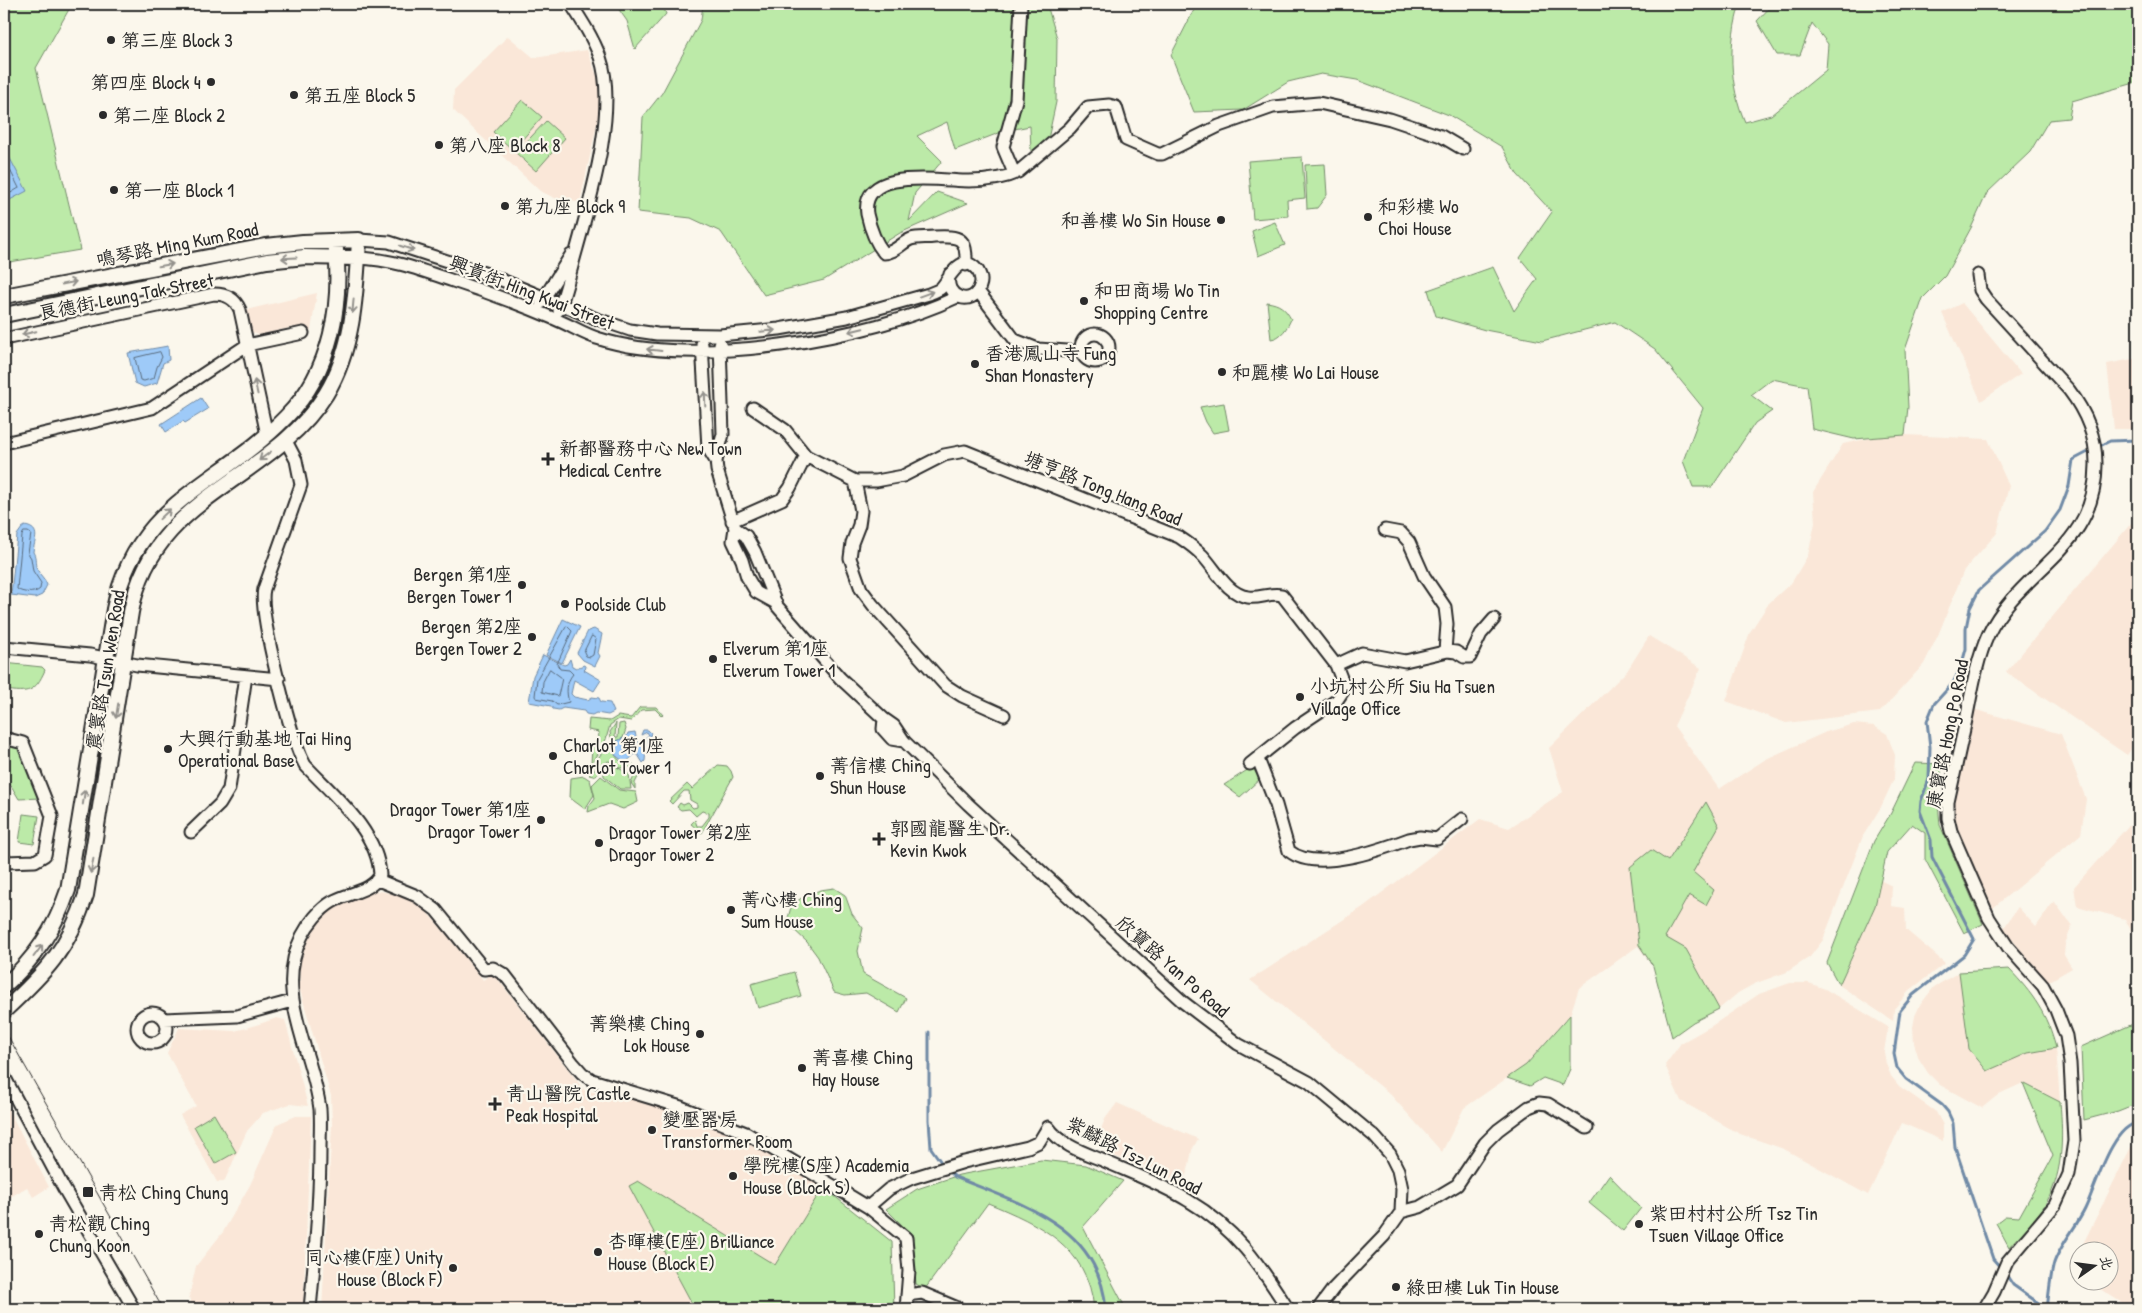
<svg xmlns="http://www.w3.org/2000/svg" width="2142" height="1313" font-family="'Patrick Hand','LXGW WenKai TC',sans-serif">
  <rect width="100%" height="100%" fill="#fbf7ec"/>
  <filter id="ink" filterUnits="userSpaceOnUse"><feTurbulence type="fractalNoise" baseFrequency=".02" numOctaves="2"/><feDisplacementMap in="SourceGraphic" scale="10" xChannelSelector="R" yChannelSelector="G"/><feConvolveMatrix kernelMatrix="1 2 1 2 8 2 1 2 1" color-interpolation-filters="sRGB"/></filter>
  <g filter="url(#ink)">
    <path fill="#fae7d8" d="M508 36 534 58 587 50 597 76 602 100 580 202 561 201 540 191 453 110 454 90Z
      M317 293 311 330 294 327 259 335 251 332 246 310Z
      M1962 303 2021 374 1981 401 1942 313Z
      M2138 358V429H2114L2107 364Z
      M1905 435 1988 439 2009 486 1997 533 1964 570 1939 633 1924 664 1880 712 1786 723 1726 701 1750 632 1769 603 1792 582 1808 555 1815 523 1813 492 1843 444 1881 436Z
      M2138 515V740L2127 755 2006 672Z
      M1649 636 1701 668 1674 726 1719 789 1766 759 1826 732 1854 724 1874 726 1887 734 1895 755 1894 779 1881 807 1863 836 1823 940 1810 957 1787 972 1754 984 1738 993 1719 1009 1693 1022 1672 1037 1653 966 1638 946 1579 988 1570 1015 1526 1065 1464 1108 1442 1152 1390 1094 1250 980 1363 907 1480 819 1509 828 1563 792 1549 748 1627 671Z
      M1973 709 2061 734 2086 799 2081 834 1993 908 1961 844 1953 813V802Z
      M2129 825 2138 830V944L2125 919 2077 906 2074 887Z
      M1880 880 1892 886 1891 906 1905 908 1906 930 1945 963 1909 991 1894 1009 1893 1021 1839 985 1875 906Z
      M379 891 400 895 419 903 446 934 483 980 493 973 585 1091 636 1097 680 1111 744 1138 803 1173 892 1242 894 1309H322L332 1124 331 1096 300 990 299 959 310 930 331 907 369 892Z
      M2054 901 2072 926 2065 944 2064 955 2072 968 2048 982 2003 929 2018 907 2036 927Z
      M1959 972 1969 1049 1986 1071 2028 1053 2056 1048 2060 1102 2023 1083 1999 1094 1982 1108 1940 1085 1928 1073 1919 1059 1914 1043 1913 1027 1915 1016 1920 1005 1934 987Z
      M1790 983H1809L1825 989 1888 1027 1884 1052 1886 1064 1891 1076 1899 1086 1936 1112 1943 1125V1141L1902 1123 1868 1195 1784 1149 1740 1134 1681 1101 1665 1065 1681 1043 1713 1025 1759 994Z
      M277 1018 285 1020 308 1106 290 1104 263 1113 247 1131 224 1182H217L180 1115 196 1106 167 1053 179 1028 234 1031 247 1028Z
      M4 1101 49 1187 33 1197 27 1187 4 1201Z
      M1117 1103 1198 1139 1192 1150 1188 1170 1182 1184 1105 1152 1107 1147 1096 1142 1105 1119Z
      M296 1116H311L303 1309H193L189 1297 196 1266 223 1232 250 1185 277 1124Z
      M2138 1141V1309H2132L2087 1281 2110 1280V1250H2080L2131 1147Z"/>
    <path fill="#bceaa8" stroke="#748a6a" d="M4 4H72L36 68 80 250 4 263Z
      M615 4H662L666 14 635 49 627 21Z
      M703 4H1049L1047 5 1057 38 1056 102 1045 153 1031 151 1030 126 1004 131 955 150 947 122 917 136 942 161 915 193 909 221 937 192 968 203 900 233 824 280 764 295 721 232 691 218 638 212 643 117 662 93 701 20Z
      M1192 4H1740C1728 43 1729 85 1745 122L1771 115 1826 70 1828 44 1812 23 1800 55H1777L1757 21 1773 4H2138V82L2072 101 2069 118 2049 120 2030 152 1987 193 1972 226 1945 276 1923 298 1905 350 1908 407 1905 435 1854 439 1812 429 1807 386 1772 379 1751 395 1772 411 1755 423 1712 487H1693L1683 461 1703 408 1655 349 1615 322 1542 341 1485 330 1436 316 1428 290 1493 267 1514 311 1537 279 1520 258 1552 212 1517 174 1502 147 1449 115 1357 80 1321 74 1288 82 1243 110 1194 112 1171 55 1195 8Z
      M522 100 542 117 513 150 493 132Z
      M546 121 565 138 536 171 516 153Z
      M1302 157 1305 198 1287 200 1288 216 1253 219 1248 161Z
      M1325 164 1327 195 1317 208 1307 209 1305 165Z
      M1275 222 1285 245 1258 256 1252 231Z
      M1267 302C1280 304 1285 308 1291 319 1288 327 1281 338 1271 339Z
      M1224 403 1229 430 1213 433 1206 422 1200 407Z
      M4 663 42 667 45 670C35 693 28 693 5 690L4 689Z
      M640 707H656L663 715 662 716 655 709 641 710 631 721 619 719 610 725 604 746 596 757 591 769 586 772 585 765H591L592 744H598L599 732 588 730 589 719 610 721 618 716 631 718Z
      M616 723 615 737H618L619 724 624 723 626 729 623 738 617 741 615 755 620 761 629 760 637 769 639 775 635 783V789L631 783 635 775 632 767 619 768 612 762 608 761 604 764 598 774 593 776 589 775 595 769 598 758 608 745 613 749 610 732Z
      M4 743 20 746 40 798 19 799 4 774Z
      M610 763 629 774 631 789H620L604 776 603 767Z
      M1915 763 1943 764 1937 793 1940 825 1983 924 1964 933 1925 859V833L1912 824 1887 852 1875 906 1839 985 1827 963 1874 841 1891 813Z
      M718 765 727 766 731 771 733 777 702 833 691 824 695 820 697 826H702L709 817V813L702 811 696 816 689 809 681 810 677 807 680 803 683 805 688 803 693 808 697 807V804L690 800 689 791H684L672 804 669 801 687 784 692 789Z
      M1252 767 1260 779 1240 797 1224 785Z
      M584 776 590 780 594 795 585 809 570 798 571 778Z
      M601 776 619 790 636 792 638 802 623 809 609 804 588 812 589 806 595 798 592 785Z
      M1706 802 1719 826 1693 872 1714 890 1706 905 1689 895 1665 937 1686 949 1719 1009 1693 1022 1672 1037 1653 966 1639 945 1630 867 1651 850 1668 861Z
      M23 814 39 816 34 844 19 842Z
      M834 888 845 895 852 914 863 928 858 951 863 974 906 998 899 1012 866 993 845 995 834 992 818 957 807 942 791 927 788 918 791 907 800 899 820 890Z
      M2009 969C2033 994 2047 1014 2056 1048L2028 1053 1987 1071 1969 1049 1959 972Z
      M794 972 801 996 758 1008 751 984Z
      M1570 1015V1069L1563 1085 1543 1078 1530 1086 1507 1078 1526 1065Z
      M2133 1024H2138V1103L2118 1111 2084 1120 2081 1047Z
      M2023 1083 2060 1102C2063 1137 2064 1178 2042 1209 2033 1223 2020 1234 2009 1247L1996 1223 2005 1216 2019 1217 2053 1156Z
      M214 1114 236 1152 215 1164 194 1126Z
      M1041 1160 1086 1165 1123 1181 1083 1227 1126 1309H1094C1088 1246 1039 1224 988 1203L925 1289 916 1284 911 1234 886 1209 917 1189 959 1175Z
      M1609 1175 1641 1208 1623 1231 1589 1203Z
      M638 1181 775 1265 823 1187 892 1242 894 1309H695L629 1186Z"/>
    <path fill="#9ecaf8" stroke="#708aa6" d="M4 147 27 191 4 203Z
      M168 346 169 360 163 363 157 383 144 387 135 383 128 353Z
      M201 398 208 409 185 423 183 421 166 432 161 424Z
      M25 526C42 529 34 541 33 552 37 558 34 563 37 569 40 576 45 578 47 585L42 595 35 598 11 595 17 535 22 528Z
      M563 619 580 627 562 663 546 655Z
      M594 629 602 634 598 653 600 656 595 666 583 660 577 653 588 631Z
      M543 655 564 665 567 664 570 659 572 666 576 668 584 665 586 668 584 670 601 680 594 691 574 680 571 694 574 697 588 700 592 697 599 698 601 702 610 703 614 712 608 715 596 713 592 715 586 714 584 711 563 708 559 710 553 709 551 706 529 702 533 676Z
      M643 730H648L651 733 646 747 645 761 643 763 638 755 635 754C625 764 626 763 615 755L617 741 623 738V741H625L628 733 635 732 637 741 639 743 649 735 647 732 641 735Z"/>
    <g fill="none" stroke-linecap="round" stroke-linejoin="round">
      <path stroke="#596b7d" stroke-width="1" d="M4 158 19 188 4 197
        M160 352 162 357 157 367 154 378 144 381 140 380 135 358Z
        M24 532H28L31 534 28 553 31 558 33 571 41 583 40 589C35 594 22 593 17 589L22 536Z
        M567 626 572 631 557 664 560 669 569 670 573 674C566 682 566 693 569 702L557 705 552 701 536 698 535 696 537 679Z
        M592 636 596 639 593 655 590 657 586 656 584 652Z
        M550 669 562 678 558 696 542 692 543 682Z"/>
      <path stroke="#708aa6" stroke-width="3" d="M2098 447 2110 441 2138 440
        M929 1032V1120L931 1148 943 1165
        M947 1169 955 1177C1020 1204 1099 1224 1106 1309
        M2001 1268 1993 1259 1955 1147 1953 1123 1948 1112 1942 1105 1906 1079 1897 1068 1894 1054 1900 1011 1913 995 1964 955 1974 939 1932 857 1931 840 1920 811 1921 801 1929 779 1930 747 1927 721 1934 704 1953 683 1961 667 1966 649V628L1970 608 1979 590 2045 531 2060 510 2069 486 2073 460 2092 450
        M2005 1273 2013 1285 2047 1309
        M2047 1309C2049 1294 2050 1277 2054 1263 2060 1245 2077 1226 2085 1209 2095 1189 2112 1125 2138 1123"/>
      <defs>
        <path id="minor" d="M1014 173 1003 147 1016 100 1021 4
          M359 240 389 242 487 274 594 318 630 330 657 334 720 335 779 329 847 317 929 294C933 292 937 291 940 289 949 281 960 249 978 271 981 276 982 281 980 286 974 308 942 298 950 274
          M358 258C392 259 421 270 453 281 487 292 522 305 555 319 570 325 585 335 600 339 693 369 870 339 957 297
          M966 265C967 237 960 236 934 237 927 238 918 237 911 239 901 243 895 253 884 253 875 242 870 228 867 214 860 166 942 181 969 181 986 181 1003 179 1018 172L1070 128 1088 107 1109 105 1116 107 1126 140 1158 154H1162L1219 126 1273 107 1319 103 1390 119 1441 136 1463 149
          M1978 275 1980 290 1986 299 2069 390C2085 411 2096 436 2096 463 2097 550 2020 568 1988 635 1976 662 1972 691 1966 720 1960 747 1954 774 1948 802V818L1951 831 1989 918 2008 947 2043 986 2056 1010 2066 1036 2070 1063 2074 1141 2069 1174 2055 1205 2007 1262 1994 1292 1984 1309
          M978 291 1015 340 1038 349 1082 352
          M541 303 571 255
          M559 310C566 290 571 269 577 248 591 197 618 108 600 57 593 38 582 21 571 4
          M1081 348a14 14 0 1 1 28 0a14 14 0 1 1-28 0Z
          M4 339 214 294C226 294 235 298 240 310L267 435
          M702 344 708 448 716 461
          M720 344 723 434 716 461 717 470 735 528 733 541 742 560 747 577 756 592 774 602
          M753 408 785 430 806 456 855 481H876L903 476 944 455 965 451 1179 537C1188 543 1196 549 1203 556 1217 571 1227 594 1248 597 1260 599 1270 592 1282 595L1336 665 1345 688 1337 700 1295 728 1250 764
          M285 439 296 460 301 485 264 589C258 612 290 732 301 757L305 765C333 795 378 831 380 875 373 891 347 893 332 902 320 909 308 924 302 936 273 993 313 1051 320 1109 321 1122 320 1137 320 1150 320 1203 315 1257 310 1309
          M4 443 152 408 247 345 303 333
          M855 481 861 511 859 525 852 543 850 558 861 589 873 605 945 685 962 696 1004 715
          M732 521 782 499 790 488 806 456
          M735 528 746 536 755 552 777 606 840 678 884 719 894 726 904 741 968 804 1183 1002 1238 1044 1309 1082 1374 1136 1390 1154 1398 1170 1402 1189 1401 1212
          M1385 530 1401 533 1409 542 1424 576 1445 607 1447 624 1445 651
          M4 647 90 655 137 665 279 679
          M1336 665 1362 653 1405 661 1448 651 1456 652 1464 657H1470L1481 634 1494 619
          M884 719 883 729 892 739 904 741
          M4 738 23 743 52 816 45 855 35 861 5 862 4 860
          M1258 759 1276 805 1289 851C1316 873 1380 850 1409 839L1420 837 1437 839 1462 819
          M191 832 220 804 229 789 246 676
          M378 880 417 896 436 910 484 969 493 968 505 975 574 1064 582 1073 592 1080 681 1107 746 1133 868 1207 906 1238 909 1271 906 1309
          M137 1028a15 15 0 1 1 30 0a15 15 0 1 1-30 0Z
          M164 1019 237 1016 292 1001
          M4 1076 63 1187 134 1309
          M868 1207 889 1189 912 1178 964 1162 1028 1147 1039 1142 1048 1127C1061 1145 1082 1152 1102 1160 1131 1173 1162 1184 1189 1201 1235 1228 1260 1265 1288 1309
          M907 1295 922 1293 960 1309
          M1318 1309 1333 1289 1384 1236 1401 1212 1420 1207 1457 1185 1485 1143 1498 1130 1529 1107 1539 1103 1548 1104 1587 1128"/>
        <path id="major" d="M4 296 266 246 303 242 359 240C356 292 354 348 326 394 270 483 152 494 131 612L86 895C68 950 45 973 4 1011
          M4 315 267 261 305 257 358 258
          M4 986C35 959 55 929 68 890L114 609C136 501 219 486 286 417 332 371 343 303 335 241"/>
      </defs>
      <use href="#minor" stroke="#2b2b2b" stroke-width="15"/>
      <use href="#major" stroke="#2b2b2b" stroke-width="18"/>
      <use href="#minor" stroke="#fbf7ec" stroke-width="11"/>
      <use href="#major" stroke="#fbf7ec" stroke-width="14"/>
      <path stroke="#2b2b2b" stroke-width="1" d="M4 1029 163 1309"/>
    </g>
    <defs><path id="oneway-shaft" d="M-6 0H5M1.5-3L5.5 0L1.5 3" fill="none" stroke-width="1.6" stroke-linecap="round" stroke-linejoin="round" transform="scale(1.25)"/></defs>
    <g stroke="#93918c">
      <use href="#oneway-shaft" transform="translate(407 248) rotate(18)"/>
      <use href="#oneway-shaft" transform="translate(289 258) rotate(177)"/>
      <use href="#oneway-shaft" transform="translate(166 265) rotate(-10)"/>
      <use href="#oneway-shaft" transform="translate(69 283) rotate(-11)"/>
      <use href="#oneway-shaft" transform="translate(926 294) rotate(-20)"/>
      <use href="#oneway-shaft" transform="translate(353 306) rotate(95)"/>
      <use href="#oneway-shaft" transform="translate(856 330) rotate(167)"/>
      <use href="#oneway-shaft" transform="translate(768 331) rotate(-6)"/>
      <use href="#oneway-shaft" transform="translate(29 333) rotate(167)"/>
      <use href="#oneway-shaft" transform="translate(654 350) rotate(-173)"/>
      <use href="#oneway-shaft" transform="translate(256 387) rotate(-102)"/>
      <use href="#oneway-shaft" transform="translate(705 399) rotate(-92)"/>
      <use href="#oneway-shaft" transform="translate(265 456) rotate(143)"/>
      <use href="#oneway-shaft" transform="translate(165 514) rotate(-43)"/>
      <use href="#oneway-shaft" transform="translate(117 711) rotate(99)"/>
      <use href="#oneway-shaft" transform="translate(84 797) rotate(-81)"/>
      <use href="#oneway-shaft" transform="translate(92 866) rotate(101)"/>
      <use href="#oneway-shaft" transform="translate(38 951) rotate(-53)"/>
    </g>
  </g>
  <g fill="#2b2b2b" stroke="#fbf7ec" stroke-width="2">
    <circle cx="111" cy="40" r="5"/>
    <circle cx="211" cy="82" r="5"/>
    <circle cx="294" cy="95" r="5"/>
    <circle cx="103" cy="115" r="5"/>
    <circle cx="439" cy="145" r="5"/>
    <circle cx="114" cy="190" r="5"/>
    <circle cx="505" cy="206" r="5"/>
    <circle cx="1368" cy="217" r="5"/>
    <circle cx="1221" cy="220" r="5"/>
    <circle cx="1084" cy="301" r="5"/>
    <circle cx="975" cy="364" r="5"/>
    <circle cx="1222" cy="372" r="5"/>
    <path d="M545.5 451.5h5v5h5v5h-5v5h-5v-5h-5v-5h5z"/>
    <circle cx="522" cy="585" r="5"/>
    <circle cx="565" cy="604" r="5"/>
    <circle cx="532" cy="637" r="5"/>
    <circle cx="713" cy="659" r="5"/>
    <circle cx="1300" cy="697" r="5"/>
    <circle cx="168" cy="749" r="5"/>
    <circle cx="553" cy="756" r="5"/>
    <circle cx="820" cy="776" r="5"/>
    <circle cx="541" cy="820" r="5"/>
    <path d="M876.5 831.5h5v5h5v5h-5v5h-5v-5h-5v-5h5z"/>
    <circle cx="599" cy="843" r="5"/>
    <circle cx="731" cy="910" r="5"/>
    <circle cx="700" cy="1034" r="5"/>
    <circle cx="802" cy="1068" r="5"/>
    <path d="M492.5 1096.5h5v5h5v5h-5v5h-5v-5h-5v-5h5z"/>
    <circle cx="652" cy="1130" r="5"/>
    <circle cx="733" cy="1176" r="5"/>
    <rect x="82" y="1186" width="12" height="12" rx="2.5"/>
    <circle cx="1639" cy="1224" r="5"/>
    <circle cx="39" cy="1234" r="5"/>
    <circle cx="598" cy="1252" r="5"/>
    <circle cx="453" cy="1268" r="5"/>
    <circle cx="1396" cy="1287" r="5"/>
  </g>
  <g text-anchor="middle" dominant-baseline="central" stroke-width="4.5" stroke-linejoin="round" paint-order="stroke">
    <g font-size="19" fill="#2b2b2b" stroke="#fbf7ec" text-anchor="start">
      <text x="121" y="40">第三座 Block 3</text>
      <text x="201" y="82" text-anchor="end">第四座 Block 4</text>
      <text x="304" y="95">第五座 Block 5</text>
      <text x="113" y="115">第二座 Block 2</text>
      <text x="449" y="145">第八座 Block 8</text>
      <text x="124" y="190">第一座 Block 1</text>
      <text x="515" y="206">第九座 Block 9</text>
      <text x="1378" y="206">和彩樓 Wo<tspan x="1378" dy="22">Choi House</tspan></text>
      <text x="1211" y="220" text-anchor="end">和善樓 Wo Sin House</text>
      <text x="1094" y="290">和田商場 Wo Tin<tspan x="1094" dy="22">Shopping Centre</tspan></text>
      <text x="985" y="353">香港鳳山寺 Fung<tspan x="985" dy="22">Shan Monastery</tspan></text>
      <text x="1232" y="372">和麗樓 Wo Lai House</text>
      <text x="559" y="448">新都醫務中心 New Town<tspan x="559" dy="22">Medical Centre</tspan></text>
      <text x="512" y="574" text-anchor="end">Bergen 第1座<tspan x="512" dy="22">Bergen Tower 1</tspan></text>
      <text x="575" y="604">Poolside Club</text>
      <text x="522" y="626" text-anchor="end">Bergen 第2座<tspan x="522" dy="22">Bergen Tower 2</tspan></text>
      <text x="723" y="648">Elverum 第1座<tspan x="723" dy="22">Elverum Tower 1</tspan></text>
      <text x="1310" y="686">小坑村公所 Siu Ha Tsuen<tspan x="1310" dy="22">Village Office</tspan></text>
      <text x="178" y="738">大興行動基地 Tai Hing<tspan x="178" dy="22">Operational Base</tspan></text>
      <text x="563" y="745">Charlot 第1座<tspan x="563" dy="22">Charlot Tower 1</tspan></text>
      <text x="830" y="765">菁信樓 Ching<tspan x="830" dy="22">Shun House</tspan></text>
      <text x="531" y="809" text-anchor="end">Dragor Tower 第1座<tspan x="531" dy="22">Dragor Tower 1</tspan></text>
      <text x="890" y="828">郭國龍醫生 Dr.<tspan x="890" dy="22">Kevin Kwok</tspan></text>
      <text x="609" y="832">Dragor Tower 第2座<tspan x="609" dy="22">Dragor Tower 2</tspan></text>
      <text x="741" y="899">菁心樓 Ching<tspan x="741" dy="22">Sum House</tspan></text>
      <text x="690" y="1023" text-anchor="end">菁樂樓 Ching<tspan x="690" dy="22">Lok House</tspan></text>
      <text x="812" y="1057">菁喜樓 Ching<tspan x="812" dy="22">Hay House</tspan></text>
      <text x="506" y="1093">青山醫院 Castle<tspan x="506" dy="22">Peak Hospital</tspan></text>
      <text x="662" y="1119">變壓器房<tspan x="662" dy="22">Transformer Room</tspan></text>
      <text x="743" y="1165">學院樓(S座) Academia<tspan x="743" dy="22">House (Block S)</tspan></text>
      <text x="99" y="1192">青松 Ching Chung</text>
      <text x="1649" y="1213">紫田村村公所 Tsz Tin<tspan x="1649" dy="22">Tsuen Village Office</tspan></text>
      <text x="49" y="1223">青松觀 Ching<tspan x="49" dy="22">Chung Koon</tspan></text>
      <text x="608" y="1241">杏暉樓(E座) Brilliance<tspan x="608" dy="22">House (Block E)</tspan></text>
      <text x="443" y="1257" text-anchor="end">同心樓(F座) Unity<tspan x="443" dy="22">House (Block F)</tspan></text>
      <text x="1406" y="1287">綠田樓 Luk Tin House</text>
    </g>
    <g font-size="19" fill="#2b2b2b" stroke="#fbf7ec">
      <text transform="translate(177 244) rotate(-11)">鳴琴路 Ming Kum Road</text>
      <text transform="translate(532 292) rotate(21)">興貴街 Hing Kwai Street</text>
      <text transform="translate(126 296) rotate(-11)">良德街 Leung Tak Street</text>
      <text transform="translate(1103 488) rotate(22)">塘亨路 Tong Hang Road</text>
      <text transform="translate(105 670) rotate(-81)">震寰路 Tsun Wen Road</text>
      <text transform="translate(1947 734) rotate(-79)">康寶路 Hong Po Road</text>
      <text transform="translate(1173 966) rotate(41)">欣寶路 Yan Po Road</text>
      <text transform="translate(1134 1155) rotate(27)">紫麟路 Tsz Lun Road</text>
    </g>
  </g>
  <rect width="2142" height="1313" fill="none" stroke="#fbf7ec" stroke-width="20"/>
  <rect x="10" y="10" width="2122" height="1293" fill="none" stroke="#2b2b2b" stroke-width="2" filter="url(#ink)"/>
  <g transform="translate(2094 1266) rotate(76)"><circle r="24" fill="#fbf7ec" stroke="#a8a59f"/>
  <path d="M0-4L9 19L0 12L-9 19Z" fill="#2b2b2b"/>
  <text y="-8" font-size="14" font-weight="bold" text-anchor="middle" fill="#2b2b2b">北</text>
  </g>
</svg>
